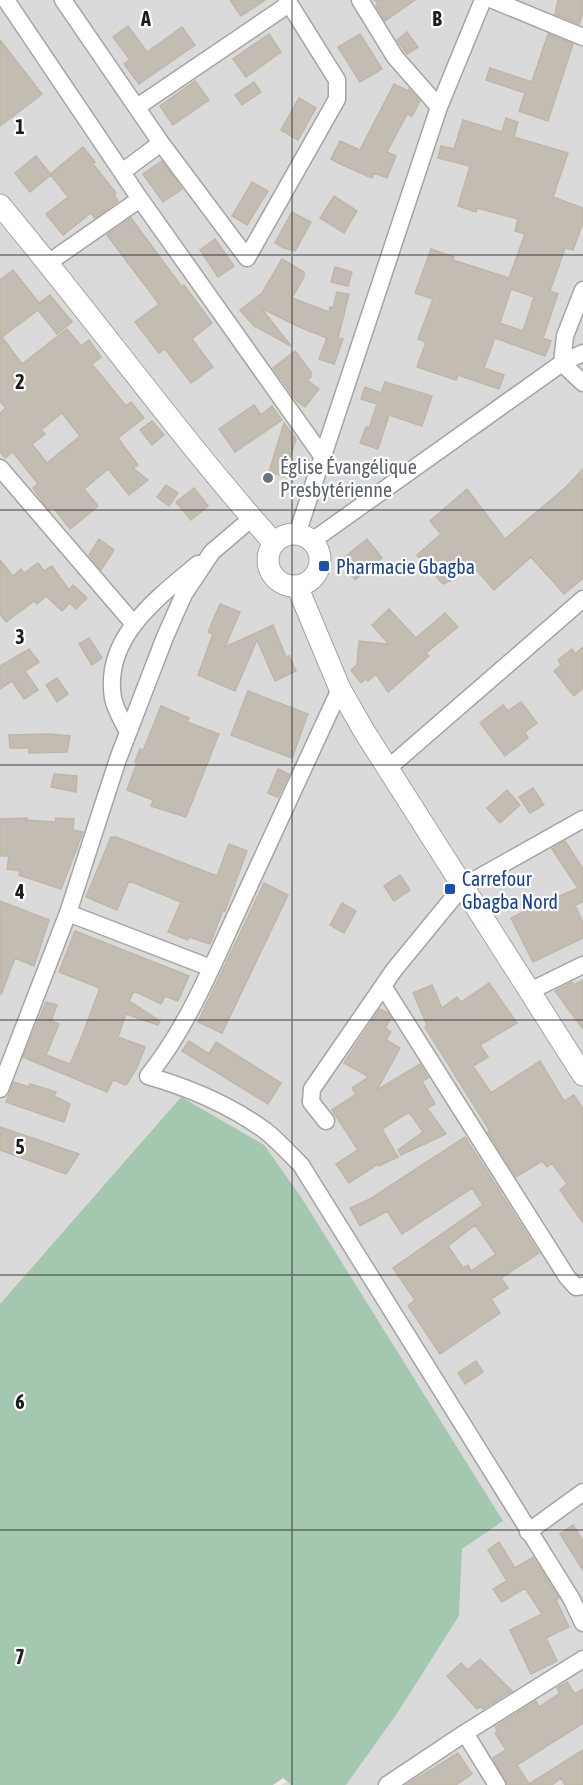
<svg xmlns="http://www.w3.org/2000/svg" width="583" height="1785" font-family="'Asap Condensed',sans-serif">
  <rect width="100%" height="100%" fill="#eeece3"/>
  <path fill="#dbdada" d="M0 0H583V1785H281L398 1712 459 1616 462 1549 181 1097 0 1304Z"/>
  <path fill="#a4c7b0" d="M181 1097 264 1145 301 1197 503 1521 462 1549 459 1616 398 1712 346 1785H291L283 1778 273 1785H0V1304Z"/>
  <path fill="#c3bcb3" stroke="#c0b6a6" stroke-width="1.5" fill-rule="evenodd" d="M230 0H265L241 16Z
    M375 0H415L385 21 376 6 378 4Z
    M558 0H583V13L579 24 555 14Z
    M128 26 147 52 182 27 195 45 139 84 124 64 130 60 113 37Z
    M407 32 418 47 407 54 397 40Z
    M269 34 281 52 246 77 233 59Z
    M360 34 382 69 360 82 338 47Z
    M548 34 573 44 548 121 519 111 525 93 486 80 490 68 532 82Z
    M0 40 42 94 0 126Z
    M195 81 209 100 173 125 160 106Z
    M254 82 261 92 242 105 235 95Z
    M394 84 408 91 409 89 420 101 412 116 407 114 387 152 396 156 387 178 374 173 372 178 338 163 331 159 340 141 360 150Z
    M299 98 316 108 298 140 281 130Z
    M506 118 518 122 514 137 568 153 553 197 583 208V222L573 250 565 248 550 291 558 294 543 338 551 341 545 356 495 338 484 368 504 375 499 389 458 375 456 380 417 367 426 342 418 339 433 299 415 293 431 249 454 257 453 260 509 278 525 234 515 231 518 219 477 208 476 212 458 206 470 166 438 158 441 146 454 149 463 120 502 132ZM511 289 534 297 523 331 500 323Z
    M83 147 95 162 93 164 116 193 114 195 118 201 95 218 91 213 63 235 46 214 68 197 50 174Z
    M36 156 51 175 30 192 15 173Z
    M162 161 182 189 163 202 143 174Z
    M252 182 268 191 247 225 232 216Z
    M334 196 357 211 344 233 320 218Z
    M292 212 311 222 295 251 284 248 275 243Z
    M131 218 182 287 184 285 212 323 192 339 213 367 191 383 165 349 159 353 135 322 159 304 107 235Z
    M215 239 234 266 218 277 200 250Z
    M282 259 304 272V277L292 298 329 312 330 307 333 308 337 292 349 294 338 338 343 339 334 364 319 359 327 338 297 326 261 308 291 346 254 326 240 310 262 293Z
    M335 267 352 272 348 286 331 282Z
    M13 270 39 303 50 295 72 322 57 334 38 310 2 337 22 364 67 329 81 346 89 340 101 357 92 364 126 406 131 402 144 418 118 438 138 465 133 468 148 480 129 495 109 470H107L84 489 98 506 70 529 53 507 49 509 45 505 33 488 38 484 13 452 5 458 0 452V413L6 408 0 401V280ZM62 413 80 436 47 463 32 444 45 434 41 430Z
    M295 351 311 372V377L307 380 319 389 305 407 297 401 273 368Z
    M385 382 432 396 422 426 389 415 378 449 360 443 366 427 369 428 377 404 361 399 365 387 381 393Z
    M254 405 261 415 272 406 282 420 235 452 219 429Z
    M152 421 164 435 152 445 140 430Z
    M284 423 296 439 284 476 269 472Z
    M583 469V578L564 594 531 557 494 590 467 559 448 573 453 579 443 584 417 555 441 534 430 521 467 489 505 539 566 487Z
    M166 485 178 493 169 506 157 497Z
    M194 488 208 506 191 520 176 502Z
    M99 539 114 550 101 570 89 555Z
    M367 539 382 558 355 580 340 561Z
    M0 560 13 576 21 569 24 573 38 563 44 571 52 566 69 590 73 585 87 598 76 609 70 603 62 611 46 596 37 604 34 601 6 622 0 614Z
    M220 604 240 612 225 647 273 625 286 657 289 656 296 671 275 681 257 640 235 691 198 675 213 634 208 632Z
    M389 609 416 638 445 613 458 627 426 653 429 656 388 692 376 674 368 681 366 679 361 683 351 670 357 665 359 641 389 644 372 625Z
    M89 638 102 658 92 665 79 644Z
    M583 647V688L574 696 554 671 561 665 558 660 572 649 575 654Z
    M29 649 39 662 25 671 38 690 24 699 12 681 0 689V666Z
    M57 678 68 694 57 702 46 685Z
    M248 691 308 714 292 758 231 735Z
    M521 702 537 723 525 732 528 738 505 756 480 723 503 705 508 711Z
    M161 706 189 718 187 722 219 734 186 817 151 806 153 800 127 790 137 763 135 762 140 749 143 751Z
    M50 734 70 736 67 752 29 753V748H10L9 735Z
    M278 769 289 774 278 797 268 793Z
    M54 774 77 776 76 792 51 787Z
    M533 788 544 805 530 813 519 797Z
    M507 790 520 805 500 823 487 808Z
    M27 818V820L55 822 56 818 74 819 73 830 83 832 61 889 19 875 20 871 7 869 9 856H0V819Z
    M111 837H116L217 876 229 844 247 851 225 911 223 910 210 944 189 937 188 940 168 932 181 902 129 881 117 910 86 897Z
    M565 841 583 869V902L575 905 583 923V938L533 962 511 918 550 898 551 900 578 888 552 849Z
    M400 875 410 890 394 901 384 886Z
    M264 883 288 895 222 1033 198 1022Z
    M0 901 49 920 34 966 15 958 1 995Z
    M342 903 356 911 344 933 330 925Z
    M75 931 189 976 178 1001 165 996 161 1004 134 991 129 1001 160 1021 158 1025 126 1014 118 1037 145 1047 137 1068 126 1085 113 1080 107 1092 23 1057 46 1002 57 1005 51 1021 59 1024 46 1055 70 1064 80 1041 100 988 59 972Z
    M583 980V1029L555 991 572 982 574 985Z
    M489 983 517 1023 480 1045 488 1057 473 1066 491 1093 540 1061 564 1101 574 1095 583 1109V1223L560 1190 567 1184 552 1163 547 1167 542 1161 516 1177 488 1132 490 1131 425 1027 427 1025 413 993 432 985 442 1008 457 997 461 1002Z
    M380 1009 388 1013 391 1018 385 1028 391 1032 386 1040 400 1048 377 1090 420 1064 428 1078 422 1081 435 1104 427 1108 446 1134 401 1155 398 1150 423 1132 409 1112 382 1129 398 1157 379 1166 378 1164 349 1183 336 1164 358 1150 332 1110 356 1094 352 1088 369 1077 344 1063Z
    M189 1041 209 1054 216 1042 281 1083 268 1104 182 1051Z
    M14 1082 29 1087 30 1084 56 1092 54 1096 70 1104 64 1122 6 1102Z
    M0 1127 79 1154 66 1174 0 1150Z
    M465 1137 539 1253 501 1278 508 1288 491 1299 500 1313 440 1354 408 1306 415 1300 393 1268 483 1205 472 1188 402 1234 387 1211 360 1226 350 1208 370 1199ZM475 1225 496 1254 471 1271 468 1265 463 1268 448 1246Z
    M476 1361 483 1372 465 1384 458 1373Z
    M573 1525 583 1541V1570L560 1534Z
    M499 1542 515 1568 533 1557 559 1598 556 1600 569 1627 546 1638 557 1661 531 1674 510 1630 542 1614 525 1588 502 1602 493 1589 507 1581 488 1550Z
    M480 1659 512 1691 483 1709 481 1706 477 1709 447 1676 461 1663 468 1670Z
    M567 1682 575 1694 583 1689V1723L517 1765 529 1784 583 1750V1785H565L561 1778 552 1785H507L493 1758 506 1750 495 1733 498 1731 495 1727 536 1701 539 1707 560 1693 557 1688Z
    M458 1753 472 1774 456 1785H406Z"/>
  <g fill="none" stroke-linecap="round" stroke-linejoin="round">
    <defs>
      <path id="minor" d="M6 0 140 199 323 457
        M63 0 161 143 247 258 337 99V80L287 0
        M360 0 395 57 439 107
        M493 0 583 37
        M137 107 289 4
        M122 172 161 143
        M48 263 140 199
        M562 363 565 336 583 290
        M562 363 583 383
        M0 468 133 623
        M297 534 439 107 483 0
        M312 541 562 363 583 353
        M340 689C306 762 272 835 239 908 212 966 188 1026 148 1076 190 1088 232 1106 267 1132 279 1142 290 1154 301 1165L571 1598 583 1623
        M128 732C123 722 115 709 113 698 103 638 157 598 198 564
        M387 769 583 599
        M68 913 211 968
        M383 986 567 1277 576 1287 583 1286
        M530 991 583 965
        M0 1089 68 913 118 759 165 637 184 594 212 552 252 518
        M326 1121 311 1102 312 1089 394 970 462 887 583 819
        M528 1532 583 1492
        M465 1733 497 1785
        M387 1785 465 1733 583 1659"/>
      <path id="tertiary" d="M0 205C93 316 178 435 274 543
        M268 560a26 26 0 1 1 52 0a26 26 0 1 1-52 0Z
        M297 586 340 689 364 731 583 1075"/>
    </defs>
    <use href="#minor" stroke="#a4a4a4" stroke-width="19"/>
    <use href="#tertiary" stroke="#a4a4a4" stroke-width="23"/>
    <use href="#minor" stroke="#fff" stroke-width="16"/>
    <use href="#tertiary" stroke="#fff" stroke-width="21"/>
  </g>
  <path fill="none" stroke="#1d1d1d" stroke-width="1.5" stroke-opacity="0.55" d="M292 0V1785M0 255H583M0 510H583M0 765H583M0 1020H583M0 1275H583M0 1530H583"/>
  <circle fill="#6b7280" stroke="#fff" stroke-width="2" cx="268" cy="478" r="6"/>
  <g fill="#1a4fb4" stroke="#fff" stroke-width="2">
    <rect x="318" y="560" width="12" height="12" rx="3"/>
    <rect x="444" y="883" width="12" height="12" rx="3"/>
  </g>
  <g text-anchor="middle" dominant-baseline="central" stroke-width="4.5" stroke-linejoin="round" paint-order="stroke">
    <g font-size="20" fill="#5b616d" stroke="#fff" text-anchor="start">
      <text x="280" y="466">Église Évangélique<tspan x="280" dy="23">Presbytérienne</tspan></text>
    </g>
    <g font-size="20" fill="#164399" stroke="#fff" text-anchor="start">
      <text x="336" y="566">Pharmacie Gbagba</text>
      <text x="462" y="878">Carrefour<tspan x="462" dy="23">Gbagba Nord</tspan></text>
    </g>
  </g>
  <g font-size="20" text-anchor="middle" font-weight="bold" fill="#1d1d1d" stroke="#fff" stroke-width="4.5" stroke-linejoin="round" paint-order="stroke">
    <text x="146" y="26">A</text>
    <text x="437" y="26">B</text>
    <text x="20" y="134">1</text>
    <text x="20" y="389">2</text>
    <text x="20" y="644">3</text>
    <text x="20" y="899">4</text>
    <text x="20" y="1154">5</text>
    <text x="20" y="1409">6</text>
    <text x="20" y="1664">7</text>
  </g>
</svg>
